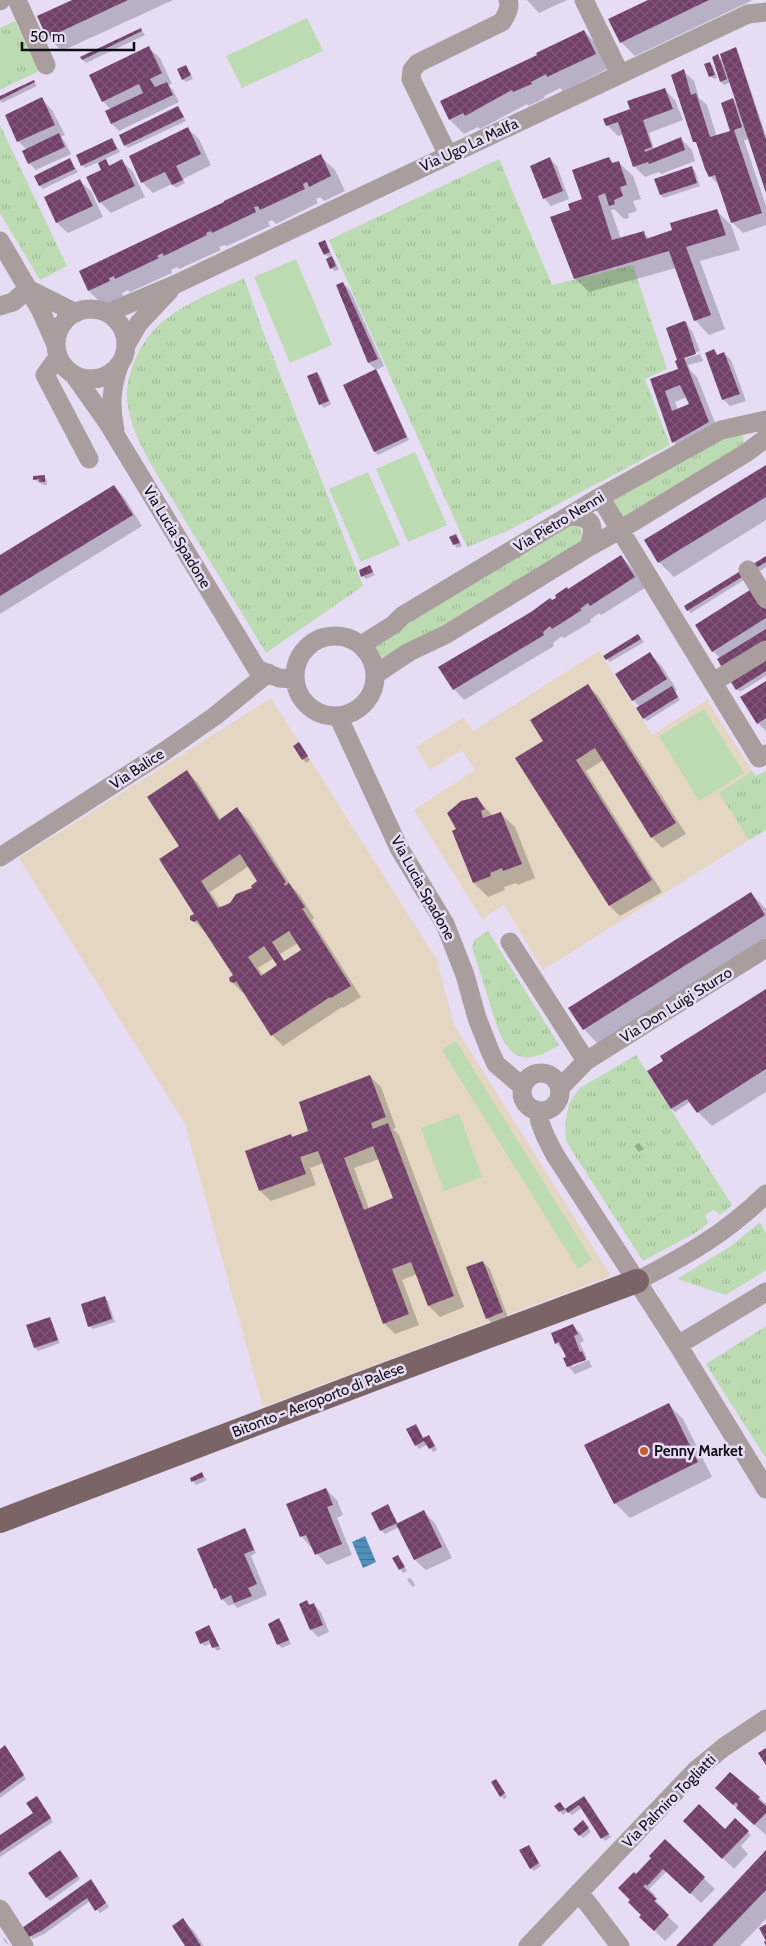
<svg xmlns="http://www.w3.org/2000/svg" width="766" height="1946" font-family="Cabin,sans-serif">
  <defs>
    <pattern id="grass-tufts" width="24" height="20" patternUnits="userSpaceOnUse" patternTransform="scale(1.25)"><rect width="24" height="20" fill="#bcdbb2"/><path d="M3 7l-1-3M5 7V3M7 7l1-3M15 17l-1-3M17 17v-4M19 17l1-3" fill="none" stroke="#a1bb98"/></pattern>
    <pattern id="water-rules" width="6" height="5" patternUnits="userSpaceOnUse" patternTransform="scale(1.25)"><rect width="6" height="5" fill="#538fbb"/><path d="M0 2.5h6" fill="none" stroke="#437397"/></pattern>
    <pattern id="building-cross-hatch" width="8" height="8" patternUnits="userSpaceOnUse" patternTransform="scale(1.25)"><rect width="8" height="8" fill="#723f69"/><path d="M0 0l8 8M0 8l8-8" fill="none" stroke="#805779"/></pattern>
  </defs>
  <rect width="100%" height="100%" fill="#e6ddf5"/>
  <path fill="#e5d6c3" d="M599 651 652 735 707 700 752 771 719 793 749 840 543 970 504 905 482 919 414 810 475 770 462 750 430 770 416 747 464 717 473 731Z
    M271 698 437 960 454 1025 611 1276 263 1407 185 1124 19 858Z"/>
  <path fill="url(#grass-tufts)" d="M15 21 39 71 0 90V28Z
    M0 125 67 266 40 280 0 213Z
    M499 159 552 285 633 265 667 369 645 379 670 445 507 531 467 547 329 240Z
    M244 278 261 326 363 586 266 653C237 604 206 556 177 507 158 475 132 440 127 401 125 380 136 353 148 337 171 307 211 294 244 278Z
    M737 432 743 436 744 443 738 451 622 521 611 499 729 434Z
    M571 520 580 525 583 535 581 544 380 662 374 644Z
    M766 770V830L749 840 719 793 752 771 756 776Z
    M488 931 559 1045C512 1076 502 1044 490 1004 484 985 478 966 472 947L474 940Z
    M636 1055 732 1205 720 1215 714 1210 705 1215 708 1223 695 1233 643 1261 569 1146 566 1140 565 1124 569 1104 574 1096 580 1088Z
    M760 1222 766 1233V1270L726 1295 677 1279 731 1246Z
    M766 1326V1456L765 1457 706 1364Z"/>
  <path fill="#bcdbb2" d="M307 18 323 51 242 88 226 56Z
    M0 41 23 52 7 85 0 82Z
    M296 259 332 345 290 363 254 277Z
    M415 452 447 525 408 542 376 469Z
    M368 472 400 545 361 562 329 489Z
    M704 709 744 773 699 801 659 736Z
    M456 1041 592 1260 578 1269 442 1050Z
    M459 1114 482 1177 444 1191 421 1128Z"/>
  <path fill="url(#water-rules)" d="M365 1536 376 1562 363 1568 352 1542Z"/>
  <path fill="#0003" fill-rule="evenodd" d="M74 0H173L62 51 48 37Z
    M527 0H567L539 13Z
    M651 0H753L635 56 621 42Z
    M141 30 145 35 86 63 83 60 82 58Z
    M584 31 598 46 609 68 563 91 560 88 544 96 545 98 528 106 527 104 480 129 478 127 464 134 450 120 441 102 538 56Z
    M149 48 160 58 172 84 168 85 173 90 179 102 119 131 112 124 107 112 111 110 103 101Z
    M735 49 738 52 766 136V190L749 139 744 140 766 206V225L743 233 732 222 720 186 710 176 698 145 694 141 683 71 694 81 699 98 707 105 717 137 731 131 733 100 738 105 731 82 724 85 721 82 713 58 718 56 724 62Z
    M710 63 713 66 717 78 714 79 710 76Z
    M186 66 193 79 186 82 183 79Z
    M33 81 37 86 2 103 0 101V98Z
    M664 89 675 100 683 120 649 133 654 149 681 139 692 150 695 161 661 174 659 172 645 177 634 166 624 134 618 136 607 125Z
    M42 99 52 110 65 135 61 137 65 142 71 154 36 170 29 163 27 150 18 141Z
    M178 108 186 121 128 148 125 145Z
    M188 129 199 139 211 165 183 179 185 183 176 188 172 184 153 193 142 182Z
    M112 139 120 152 105 159 110 166 122 161 133 172 145 197 111 213 100 202 103 170 99 162 85 168 82 165Z
    M320 156 335 170 345 191 324 201 320 197 316 199 318 203 276 224 272 220 268 222 270 226 227 246 225 245 219 247 221 250 179 269 177 267 171 270 172 273 130 292 128 290 122 293 123 296 103 305 89 291 80 272Z
    M609 158 614 164 618 162 633 176 641 199 633 201 637 211 628 214 629 218 624 219 614 209 611 210 621 239 643 233 650 239 674 231 717 211 731 225 740 250 700 261 725 329 709 335 695 320 676 268 589 292 575 278 572 211 583 200Z
    M550 159 557 166 569 199 551 206 544 198Z
    M70 160 78 172 43 189 40 186 35 176Z
    M691 168 695 171 700 186 664 198 661 195 656 180Z
    M80 181 91 191 103 217 68 233 57 223 45 197Z
    M324 241 332 255 330 256 335 261 339 270 335 271 331 268 330 259 325 254Z
    M343 283 350 290 384 366 376 370 369 363Z
    M685 323 692 331 700 351 682 357 684 359 700 354 703 361 688 365 690 370 697 377 719 433 684 453 674 442 651 380 679 369V361ZM687 397 690 404 678 410 675 402Z
    M714 350 718 356 724 353 731 360 746 401 730 406 723 399Z
    M376 371 379 374 409 440 378 455 375 452 344 385Z
    M317 373 320 376 331 404 324 408 320 404Z
    M766 467V520L674 577 659 562 646 541Z
    M44 477 47 480V485H43L34 479Z
    M114 486 124 497 142 526 0 614V556Z
    M456 535 462 546 457 548 454 544Z
    M621 556 631 567 645 588 601 615 599 613 590 620 591 622 564 638 562 636 553 643 554 646 464 700 454 689 552 602Z
    M766 557V567L760 571 757 568Z
    M370 567 375 575 366 579 363 576Z
    M742 572 747 578 691 613 688 610Z
    M762 601 766 612V647L720 658 713 651Z
    M638 635 644 642 610 662 607 659Z
    M650 654 661 665 677 690 675 691 680 700 647 721 644 718 640 707 633 700Z
    M766 658V676L740 692 737 689Z
    M766 682V731L758 723Z
    M588 686 599 697 686 834 662 848 652 837 604 760 586 771 662 892 620 916 610 906 517 758 545 741Z
    M299 743 310 760 306 763 295 746Z
    M187 772 198 783 221 820 237 809 248 819 292 887 300 895 314 918 312 920 361 997 343 1008 342 1007 283 1046 272 1035 245 993 242 992 231 981 234 976 205 932 192 919 195 914 180 847ZM249 866 259 882 255 888 221 908 210 892ZM298 943 302 950 285 962 280 954ZM274 958 279 965 263 975 258 968Z
    M477 799 493 816 500 813 515 827 535 878 518 885 516 883 504 887 505 890 488 897 474 883 454 831 458 829Z
    M751 893 766 909V938L598 1044 584 1029Z
    M766 990V1092L712 1126 698 1112 691 1101 675 1112 672 1109Z
    M370 1076 381 1087 396 1128 393 1129 399 1135 464 1307 440 1317 429 1306 417 1274 402 1280 419 1325 395 1334 384 1323 324 1163 310 1168 316 1185 271 1201 260 1191 246 1152 291 1136 293 1138 310 1132ZM379 1159 394 1199 369 1209 354 1168Z
    M639 1143 644 1149 639 1152 634 1146Z
    M483 1262 490 1269 509 1320 494 1325 487 1318Z
    M104 1298 108 1301 115 1322 93 1329 89 1326Z
    M49 1318 52 1322 60 1343 38 1351 35 1348 27 1326Z
    M573 1326 580 1333 584 1341 580 1343 587 1358 572 1364V1367L589 1360 592 1367 575 1374 568 1366 564 1351 556 1343Z
    M669 1405 683 1419 712 1477 630 1518 615 1503Z
    M416 1426 424 1439 429 1436 432 1440 437 1450 433 1452 428 1444 419 1449 416 1445Z
    M202 1474 207 1480 196 1485 191 1478Z
    M326 1489 337 1500 343 1515 337 1518 352 1555 327 1565 301 1536Z
    M388 1506 399 1525 424 1512 435 1523 452 1558 426 1570 415 1560 399 1527 385 1534 381 1530 373 1514Z
    M245 1529 248 1533 256 1553 251 1556 267 1595 237 1608 234 1604 229 1606 222 1599Z
    M398 1557 407 1571 403 1573 394 1559Z
    M410 1578 413 1581 415 1586 413 1587 410 1584 407 1579Z
    M307 1601 311 1606 314 1605 321 1612 329 1632 318 1637 311 1630Z
    M279 1620 282 1623 291 1644 282 1648 279 1645 270 1624Z
    M209 1627 221 1649 217 1651 211 1643 205 1646 201 1643Z
    M8 1750 26 1779 0 1798V1751Z
    M730 1773 766 1804V1835L727 1799Z
    M496 1780 507 1797 504 1799 501 1796Z
    M584 1797 611 1837 605 1841 582 1808 572 1815 568 1811 563 1815 556 1806 563 1807 565 1810Z
    M40 1801 53 1822 0 1857V1837L35 1814Z
    M735 1820 751 1835 741 1846 748 1854 734 1869 685 1821 725 1831Z
    M586 1825 591 1832 583 1838 575 1829Z
    M665 1841 715 1889 701 1903 667 1871 649 1889 655 1895 653 1898 666 1911 664 1913 679 1927 665 1941 641 1917 643 1915 641 1881Z
    M531 1850 541 1866 534 1871 531 1868Z
    M60 1852 67 1859 80 1879 50 1901 47 1898Z
    M766 1852V1919L740 1946H678Z
    M94 1884 109 1907 100 1913 90 1901 44 1934 33 1939 30 1936Z
    M183 1920 193 1930 204 1946H186Z
    M2 1937 6 1940 9 1945 5 1942Z"/>
  <path fill="url(#building-cross-hatch)" fill-rule="evenodd" d="M72 0H128L47 38 37 16Z
    M648 0H709L620 43 608 19Z
    M141 28 142 31 82 60 80 57Z
    M584 30 596 54 547 77 546 74 531 82 532 84 513 92 512 90 465 116 463 113 449 120 440 101 537 55 536 53Z
    M149 46 162 73 150 79 155 87 167 82 173 95 111 124 105 111 143 93 139 84 102 102 89 75Z
    M736 47 766 140V193L720 54Z
    M718 54 727 79 720 82 712 57Z
    M710 62 715 75 709 77 704 64Z
    M186 65 191 75 182 80 177 69Z
    M684 69 691 95 696 93 710 137 730 131 721 103 733 98 742 127 734 130 762 213 731 223 715 175 709 177 705 169 696 142H693L671 75Z
    M34 80 35 82 0 100V96Z
    M665 88 673 109 643 120 652 147 644 150 645 152 681 137 685 150 649 164 648 162 633 167 618 122 606 126 603 119 630 109 627 101Z
    M42 97 55 125 17 142 5 115Z
    M178 106 184 117 124 146 119 135Z
    M188 127 201 154 176 166 183 180 172 185 165 172 141 183 129 156Z
    M59 133 65 147 28 164 22 151Z
    M112 138 117 149 81 166 76 155Z
    M321 154 331 176 309 187 307 182 303 184 305 189 260 210 258 206 254 207 256 212 212 233 211 231 206 233 207 235 164 256 162 253 157 256 159 258 115 279 114 276 109 278 110 281 88 291 79 271 224 202V201Z
    M550 157 563 191 543 199 530 166Z
    M609 157 612 163 619 161 627 185 620 187 623 196 614 200 615 204 609 206 605 193 598 196 612 240 644 231 646 239 672 230 670 223 717 209 726 235 686 247 711 315 694 321 669 251 574 279 550 217 570 210 568 204 582 199 572 170Z
    M70 158 75 169 39 186 34 176Z
    M106 159 109 166 122 159 135 186 99 203 86 177 101 170 98 163Z
    M692 166 697 183 660 195 654 179Z
    M80 179 93 206 56 223 44 197Z
    M325 240 330 252 324 255 318 243Z
    M332 256 336 266 330 269 326 259Z
    M343 282 378 359 368 363 336 285Z
    M684 321 686 322 696 354 684 358 709 422 672 443 650 379 678 369 675 361 677 360 666 328ZM680 385 689 404 672 411 665 391Z
    M714 349 717 355 724 352 740 394 722 400 705 353Z
    M376 369 407 437 374 452 343 385Z
    M317 372 329 401 319 405 307 376Z
    M766 465V497L658 563 644 540Z
    M45 475V482H39V479L33 480V476Z
    M114 485 133 515 0 596V555Z
    M456 534 460 543 453 545 449 537Z
    M621 555 635 577 590 606 588 603 580 609 582 610 552 629 550 626 543 632 544 635 453 690 438 667 531 612 550 598 552 600 556 598 555 595 567 587 568 589Z
    M766 556V562L756 568 753 564Z
    M370 565 373 572 361 577 359 570Z
    M742 570 745 575 687 611 684 606Z
    M753 588 766 609V618L712 652 695 625Z
    M766 629V642L723 669 717 659Z
    M638 634 641 639 606 660 603 656Z
    M650 652 667 679 632 701 615 674Z
    M766 657V671L736 690 729 679Z
    M766 681V718L757 724 740 697Z
    M588 684 676 823 651 838 595 748 576 760 652 880 609 906 515 758 543 741 530 720Z
    M672 686 678 697 643 719 636 708Z
    M299 742 308 756 302 760 293 746Z
    M187 770 219 820 237 807 286 882 284 884 285 886 289 883 305 907 301 910H303L351 986 331 998 330 997 271 1036 236 981 234 983 230 982 229 978 233 975 197 920 194 922 190 920V916L194 914 159 859 179 846 147 797ZM240 854 257 881 251 886 252 888 236 894 230 903 218 908 201 881ZM289 931 301 950 284 961 272 942ZM264 946 277 965 261 976 248 957Z
    M477 797 485 809 481 811 483 818 501 812 522 864 503 871 502 868 490 873 491 876 473 883 452 831 456 829 447 813 461 801Z
    M751 892 765 915 583 1030 568 1008Z
    M766 989V1069L697 1113 687 1099 671 1109 647 1071 663 1061 660 1056Z
    M370 1075 386 1117 371 1123 373 1129 388 1123 454 1296 428 1306 411 1262 392 1269 409 1314 383 1324 318 1151 300 1157 306 1174 259 1191 245 1151 291 1134 292 1137 308 1131 299 1102ZM373 1146 393 1198 364 1210 344 1158Z
    M483 1261 503 1312 486 1319 466 1267Z
    M105 1296 112 1319 88 1327 81 1304Z
    M50 1317 58 1340 34 1348 26 1325Z
    M573 1324 578 1334 574 1336 580 1352 582 1351 586 1360 567 1367 563 1358 566 1357 559 1342 555 1344 551 1333Z
    M669 1403 698 1462 614 1504 584 1445Z
    M416 1424 423 1438 429 1435 435 1446 429 1449 424 1441 415 1446 406 1429Z
    M202 1472 204 1477 191 1482 190 1478Z
    M326 1488 333 1505 327 1507 342 1544 315 1555 306 1535 300 1537 286 1504Z
    M388 1504 397 1523 380 1531 371 1513Z
    M424 1510 442 1547 414 1560 396 1524Z
    M245 1528 254 1550 244 1554 257 1584 248 1588 252 1596 234 1603 231 1595 221 1600 216 1588 214 1589 197 1549Z
    M398 1555 405 1567 399 1570 392 1558Z
    M307 1600 309 1605 314 1603 323 1625 310 1630 299 1604Z
    M279 1618 289 1640 277 1645 268 1624Z
    M209 1625 219 1646 212 1648 209 1640 200 1644 195 1632Z
    M5 1745 24 1775 0 1793V1749Z
    M766 1748V1765L758 1753Z
    M730 1772 760 1797 758 1799 766 1806V1813L754 1825 736 1808 738 1805 736 1802 733 1805 715 1788Z
    M496 1779 505 1793 500 1797 491 1782Z
    M37 1796 51 1818 0 1852V1835L33 1813 26 1803Z
    M584 1796 609 1834 601 1839 579 1805 568 1813 565 1809Z
    M560 1802 565 1809 559 1812 554 1806Z
    M699 1804 725 1829 735 1818 749 1831 722 1859 683 1821Z
    M583 1820 589 1828 579 1836 573 1829Z
    M665 1839 705 1877 690 1894 663 1869 647 1886 646 1884 643 1886 657 1899 654 1901 669 1915 654 1931 639 1917 641 1915 628 1902 630 1900 618 1888 634 1872 636 1874 651 1858 649 1856Z
    M529 1845 539 1863 530 1869 519 1850Z
    M60 1850 78 1876 46 1898 28 1873Z
    M766 1850V1890L712 1946H676Z
    M91 1879 106 1903 95 1911 87 1898 41 1931 29 1937 22 1928Z
    M183 1918 201 1946H185L172 1926Z
    M766 1924V1946L764 1942 766 1941 759 1928Z"/>
  <g fill="none" stroke-linecap="round" stroke-linejoin="round">
    <path stroke="#aa9d9e" stroke-width="19" d="M17 0 46 65
      M584 0 620 74
      M0 1 1 0
      M448 155 411 79 412 70 418 63 502 22C506 15 511 8 508 0
      M0 241 41 311 56 345
      M28 289 76 313
      M0 306 13 302 28 289
      M56 344a35 35 0 1 1 70 0a35 35 0 1 1-70 0Z
      M107 313 174 285 748 14 766 12
      M126 345 139 323 170 290
      M58 357 45 375 89 459
      M74 375 108 423 257 669 279 678 293 679
      M115 430C110 407 111 389 119 366
      M600 497 759 758 766 754
      M568 516C593 516 596 525 589 547
      M748 570 766 599
      M295 676a40 40 0 1 1 80 0a40 40 0 1 1-80 0Z
      M361 645 393 625 402 616 600 497 721 430 766 420
      M376 674 409 652 445 635 589 547 620 530 746 453 766 438
      M723 676 766 650
      M338 716 399 848 445 924 465 975 477 1018 490 1051 496 1064 523 1087
      M0 857 162 753 215 716 268 673
      M510 942 586 1061
      M522 1092a19 19 0 1 1 38 0a19 19 0 1 1-38 0Z
      M560 1088 586 1061 766 948
      M537 1110C540 1127 547 1140 555 1155L678 1345 766 1292
      M637 1281C687 1255 725 1234 766 1194
      M678 1345 766 1489
      M579 1892 620 1946
      M0 1909 24 1946
      M528 1946 696 1770 724 1747 766 1719"/>
    <path stroke="#7a6465" stroke-width="24" d="M0 1521 379 1377 637 1281"/>
  </g>
  <circle fill="#c45e2d" stroke="#e6ddf5" stroke-width="2" cx="644" cy="1451" r="5"/>
  <g text-anchor="middle" dominant-baseline="central" stroke-width="5" stroke-linejoin="round" paint-order="stroke">
    <g font-size="15" fill="#100e15" stroke="#e6ddf5">
      <text transform="translate(469 145) rotate(-25)">Via Ugo La Malfa</text>
      <text transform="translate(559 522) rotate(-31)">Via Pietro Nenni</text>
      <text transform="translate(177 537) rotate(59)">Via Lucia Spadone</text>
      <text transform="translate(137 769) rotate(-33)">Via Balice</text>
      <text transform="translate(423 888) rotate(61)">Via Lucia Spadone</text>
      <text transform="translate(676 1005) rotate(-32)">Via Don Luigi Sturzo</text>
      <text transform="translate(318 1400) rotate(-21)">Bitonto - Aeroporto di Palese</text>
      <text transform="translate(669 1801) rotate(-45)">Via Palmiro Togliatti</text>
    </g>
    <g font-size="15" font-weight="bold" fill="#100e15" stroke="#e6ddf5" text-anchor="start">
      <text x="654" y="1451">Penny Market</text>
    </g>
  </g>
  <path d="M22 42v8h112v-8" fill="none" stroke="#100e15" stroke-width="2.5"/>
  <text x="30" y="42" font-size="15" fill="#100e15" stroke="#e6ddf5" stroke-width="4" paint-order="stroke">50 m</text>
</svg>
